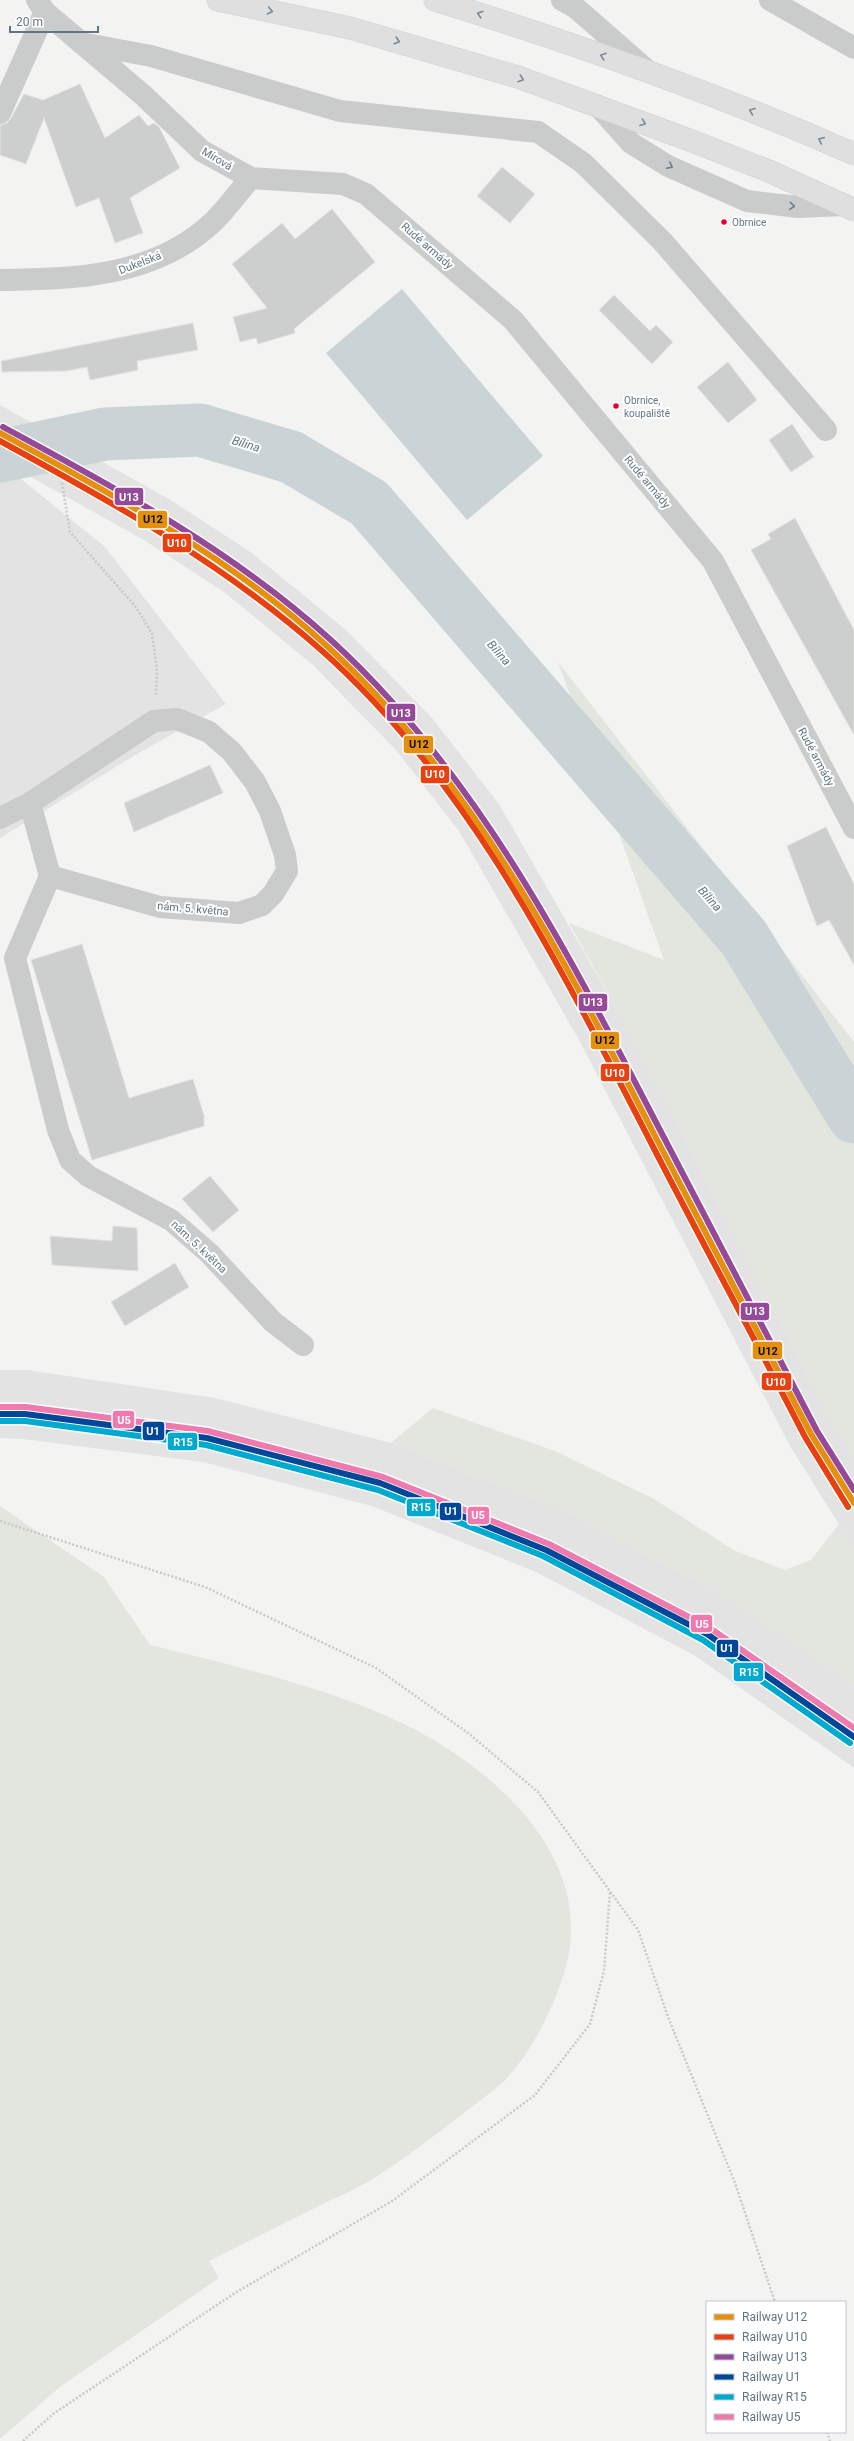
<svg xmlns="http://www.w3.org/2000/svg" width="854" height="2441" font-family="Roboto,sans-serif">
  <rect width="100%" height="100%" fill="#f3f3f1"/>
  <path fill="#e2e3e2" d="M0 405 169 499 252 553 346 630 432 718 499 804 620 1015 832 1422 854 1457V1548L790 1446 578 1038 459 831 396 750 313 665 224 592 144 540 0 460Z
    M10 470 105 547 226 704 137 754 0 838V471Z
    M0 1370H27L215 1398 391 1443 562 1510 729 1599 854 1686V1768L694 1655 536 1572 372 1506 203 1462 23 1439 0 1438Z"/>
  <path fill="#e2e6df" d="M558 662 854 1042V1457L832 1422 620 1015 569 923 664 960Z
    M433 1408 555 1451 654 1499 735 1551 785 1570 811 1560 839 1524 854 1548V1686L729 1599 562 1510 391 1443Z
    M0 1506 104 1577 150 1645C231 1665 313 1684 389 1717 484 1759 599 1854 565 1970 553 2009 532 2052 504 2081 492 2092 479 2101 466 2111 436 2135 404 2159 371 2180 355 2190 336 2197 319 2206 282 2224 246 2243 209 2261L219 2278 61 2386 0 2439Z"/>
  <path fill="#cad4d6" d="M402 289 543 456 467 520 326 353Z"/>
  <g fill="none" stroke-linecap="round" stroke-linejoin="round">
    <path stroke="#cad4d6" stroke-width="53" d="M0 456 105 434 200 430 291 457 369 503 744 938 854 1117"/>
  </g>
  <path fill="#cdcfce" stroke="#e2e2e1" d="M80 84 105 138 139 115 148 126 154 123 159 127 180 168 130 198 143 233 115 243 99 198 76 207 44 118 26 164 0 155V125L7 123 11 118 24 94 43 100Z
    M502 167 535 194 510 223 477 196Z
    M332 209 375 262 294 329 295 333 258 344 256 338 240 342 233 317 267 308 232 264 282 223 295 239Z
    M614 295 650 331 656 325 673 342 652 364 599 310Z
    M193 323 198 350 137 361 138 370 90 380 87 367 66 371 2 372 1 361Z
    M728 362 757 400 728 423 697 387Z
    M792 424 814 457 791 472 769 440Z
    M795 518 854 630V735L751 550 771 539 768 534Z
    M210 765 223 793 134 832 124 803Z
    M826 827 854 884V965L829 920 817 926 787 846Z
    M82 944 129 1098 193 1079 204 1116V1126L92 1160 31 960Z
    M210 1176 239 1210 213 1232 182 1199Z
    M113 1226 137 1228 138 1271 52 1265 50 1236 112 1241Z
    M175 1263 189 1287 125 1326 111 1302Z"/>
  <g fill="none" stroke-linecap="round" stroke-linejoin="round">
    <defs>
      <path id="highway" d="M218 0 350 28 518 77 692 141 771 172 854 210
        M435 0C577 44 718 94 854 154"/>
    </defs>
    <use href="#highway" stroke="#cfd0d0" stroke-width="23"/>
    <path stroke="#c8c9c9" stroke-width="2.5" stroke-dasharray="2 2" stroke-linecap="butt" d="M62 483 70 532 135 606 152 633 157 671 156 695
      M0 1521 205 1587 376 1668 468 1733 538 1792 638 1930 668 2017 735 2183 775 2302
      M827 2432 830 2441
      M23 2441 53 2414 235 2293 392 2201 535 2095 590 2024 604 1971 610 1892"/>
    <path stroke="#cacccc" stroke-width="22" d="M37 0 45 12 143 95 202 151 251 178 343 184 366 194 513 320 713 561 854 828
      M562 0 576 8 648 71
      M770 0 854 48
      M81 43 151 56 340 111 538 132 583 163 662 241 826 430
      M598 106 631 143 668 166 747 201 798 207 845 205
      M0 113 45 12
      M0 280C75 279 155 277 213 222 227 209 238 192 251 178
      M30 803 50 876
      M0 818 30 803 154 721 177 719 209 732 232 752 255 782 270 811 285 855 287 871 273 894 262 905 239 913 160 907 50 876 15 958 58 1130 70 1160 88 1176 171 1220 209 1253 273 1322 303 1345"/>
    <use href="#highway" stroke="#dfdfe0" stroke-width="22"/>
    <defs>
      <path id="rail-1" d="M0 433C114 495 231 558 327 646 474 781 564 959 654 1134 706 1234 759 1334 811 1434L854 1503"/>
      <path id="rail-2" d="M0 441C112 502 224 564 320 649 468 780 557 961 646 1133 698 1235 753 1335 805 1437L848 1507"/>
      <path id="rail-3" d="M3 427C118 489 235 552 332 641 479 776 569 955 660 1130 712 1230 765 1330 817 1431L854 1490"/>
      <path id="rail-4" d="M0 1414H25L207 1438 380 1483 546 1550 707 1634 854 1737"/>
      <path id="rail-5" d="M0 1421H25L206 1445 378 1490 543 1556 703 1640 850 1743"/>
      <path id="rail-6" d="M0 1407H26L208 1431 383 1477 549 1544 710 1628 854 1728"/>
    </defs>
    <use href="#rail-1" stroke="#fff" stroke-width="9"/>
    <use href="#rail-2" stroke="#fff" stroke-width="9"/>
    <use href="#rail-3" stroke="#fff" stroke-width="9"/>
    <use href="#rail-4" stroke="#fff" stroke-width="9"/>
    <use href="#rail-5" stroke="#fff" stroke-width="9"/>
    <use href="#rail-6" stroke="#fff" stroke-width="9"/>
    <use href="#rail-1" stroke="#e48f0d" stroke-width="6"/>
    <use href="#rail-2" stroke="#e74011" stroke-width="6"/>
    <use href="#rail-3" stroke="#954a99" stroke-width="6"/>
    <use href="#rail-4" stroke="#00479a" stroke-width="6"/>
    <use href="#rail-5" stroke="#00a9ce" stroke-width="6"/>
    <use href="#rail-6" stroke="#ef7aae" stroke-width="6"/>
  </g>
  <defs><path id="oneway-chevron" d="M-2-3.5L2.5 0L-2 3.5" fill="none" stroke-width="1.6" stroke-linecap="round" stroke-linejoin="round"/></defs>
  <g stroke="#7b8a95">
    <use href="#oneway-chevron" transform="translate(270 11) rotate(12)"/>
    <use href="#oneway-chevron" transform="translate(480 14) rotate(-163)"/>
    <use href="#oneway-chevron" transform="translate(397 41) rotate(16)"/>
    <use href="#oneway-chevron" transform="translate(603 56) rotate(-161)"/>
    <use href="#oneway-chevron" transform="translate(521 79) rotate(19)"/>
    <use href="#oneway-chevron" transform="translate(752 111) rotate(-158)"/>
    <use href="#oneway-chevron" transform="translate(643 123) rotate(20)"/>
    <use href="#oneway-chevron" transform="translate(821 140) rotate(-156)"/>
  </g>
  <g stroke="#6c7e89">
    <use href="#oneway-chevron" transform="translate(670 166) rotate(27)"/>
    <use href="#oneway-chevron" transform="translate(792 206) rotate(5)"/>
  </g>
  <g fill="#e4002b" stroke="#fff" stroke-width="1.5">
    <circle cx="724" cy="222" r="3.5"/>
    <circle cx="616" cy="406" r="3.5"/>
  </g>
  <g text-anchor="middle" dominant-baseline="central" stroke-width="4" stroke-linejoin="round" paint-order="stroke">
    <g font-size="10" fill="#627582" stroke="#fff" text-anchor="start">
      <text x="732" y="222">Obrnice</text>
      <text x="624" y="400">Obrnice,<tspan x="624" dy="13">koupaliště</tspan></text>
    </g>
    <g font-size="11" fill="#627582" stroke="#fff">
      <text transform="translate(217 159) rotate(31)">Mírová</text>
      <text transform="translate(427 246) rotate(41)">Rudé armády</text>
      <text transform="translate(140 263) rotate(-21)">Dukelská</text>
      <text transform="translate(647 482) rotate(50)">Rudé armády</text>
      <text transform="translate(816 757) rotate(62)">Rudé armády</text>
      <text transform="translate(193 909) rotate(5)">nám. 5. května</text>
      <text transform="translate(199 1247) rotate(43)">nám. 5. května</text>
    </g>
    <g font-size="12" font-style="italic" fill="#5d7880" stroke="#fff">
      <text transform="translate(246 444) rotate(17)">Bílina</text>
      <text transform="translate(499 653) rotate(49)">Bílina</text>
      <text transform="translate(710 899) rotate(49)">Bílina</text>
    </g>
  </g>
  <g stroke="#fff" stroke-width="1.5">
    <rect x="114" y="487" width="30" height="19" rx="4" fill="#954a99"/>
    <rect x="137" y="510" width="31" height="19" rx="4" fill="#e48f0d"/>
    <rect x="162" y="533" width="30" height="20" rx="4" fill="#e74011"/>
    <rect x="386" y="703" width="30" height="19" rx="4" fill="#954a99"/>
    <rect x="403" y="735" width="31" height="19" rx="4" fill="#e48f0d"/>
    <rect x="420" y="765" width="30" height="19" rx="4" fill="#e74011"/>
    <rect x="578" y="993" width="30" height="19" rx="4" fill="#954a99"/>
    <rect x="590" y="1031" width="30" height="19" rx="4" fill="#e48f0d"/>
    <rect x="600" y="1063" width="30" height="19" rx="4" fill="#e74011"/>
    <rect x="740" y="1302" width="30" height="19" rx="4" fill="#954a99"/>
    <rect x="752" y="1341" width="31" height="19" rx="4" fill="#e48f0d"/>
    <rect x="761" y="1372" width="31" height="19" rx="4" fill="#e74011"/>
    <rect x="112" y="1410" width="23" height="19" rx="4" fill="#ef7aae"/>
    <rect x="142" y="1421" width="23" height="20" rx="4" fill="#00479a"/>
    <rect x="167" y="1432" width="31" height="19" rx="4" fill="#00a9ce"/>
    <rect x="406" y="1498" width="30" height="19" rx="4" fill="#00a9ce"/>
    <rect x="439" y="1502" width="23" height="19" rx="4" fill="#00479a"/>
    <rect x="467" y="1506" width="23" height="19" rx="4" fill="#ef7aae"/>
    <rect x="690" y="1614" width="23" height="19" rx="4" fill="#ef7aae"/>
    <rect x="716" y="1639" width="23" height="19" rx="4" fill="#00479a"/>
    <rect x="733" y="1662" width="31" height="20" rx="4" fill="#00a9ce"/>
  </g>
  <g font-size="11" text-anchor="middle" font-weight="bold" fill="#fff">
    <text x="129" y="501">U13</text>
    <text x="177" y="547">U10</text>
    <text x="401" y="717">U13</text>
    <text x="435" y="778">U10</text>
    <text x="593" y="1006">U13</text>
    <text x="615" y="1077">U10</text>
    <text x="755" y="1315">U13</text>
    <text x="776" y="1386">U10</text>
    <text x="124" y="1424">U5</text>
    <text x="153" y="1435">U1</text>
    <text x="183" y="1446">R15</text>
    <text x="421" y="1511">R15</text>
    <text x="451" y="1515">U1</text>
    <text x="478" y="1519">U5</text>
    <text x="702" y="1628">U5</text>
    <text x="727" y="1652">U1</text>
    <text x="749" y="1676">R15</text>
  </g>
  <g font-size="11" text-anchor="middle" font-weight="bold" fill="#111">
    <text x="153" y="523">U12</text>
    <text x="419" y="748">U12</text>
    <text x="605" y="1044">U12</text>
    <text x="768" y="1355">U12</text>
  </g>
  <rect x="706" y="2301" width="140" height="132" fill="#ffffff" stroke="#c0c8cd"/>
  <rect x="714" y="2314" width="20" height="6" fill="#e48f0d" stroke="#c0c8cd"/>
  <text x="742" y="2321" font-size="12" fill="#627582">Railway U12</text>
  <rect x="714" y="2334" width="20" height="6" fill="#e74011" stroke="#c0c8cd"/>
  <text x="742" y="2341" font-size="12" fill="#627582">Railway U10</text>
  <rect x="714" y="2354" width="20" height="6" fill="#954a99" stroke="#c0c8cd"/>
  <text x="742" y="2361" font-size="12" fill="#627582">Railway U13</text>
  <rect x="714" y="2374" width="20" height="6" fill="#00479a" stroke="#c0c8cd"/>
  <text x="742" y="2381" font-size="12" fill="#627582">Railway U1</text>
  <rect x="714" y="2394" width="20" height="6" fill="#00a9ce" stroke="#c0c8cd"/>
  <text x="742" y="2401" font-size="12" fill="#627582">Railway R15</text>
  <rect x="714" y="2414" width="20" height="6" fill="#ef7aae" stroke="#c0c8cd"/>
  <text x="742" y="2421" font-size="12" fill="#627582">Railway U5</text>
  <path d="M10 26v6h88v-6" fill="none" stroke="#627582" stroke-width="2"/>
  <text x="16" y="26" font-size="12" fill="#627582" stroke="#ffffff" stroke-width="3" paint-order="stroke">20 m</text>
</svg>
